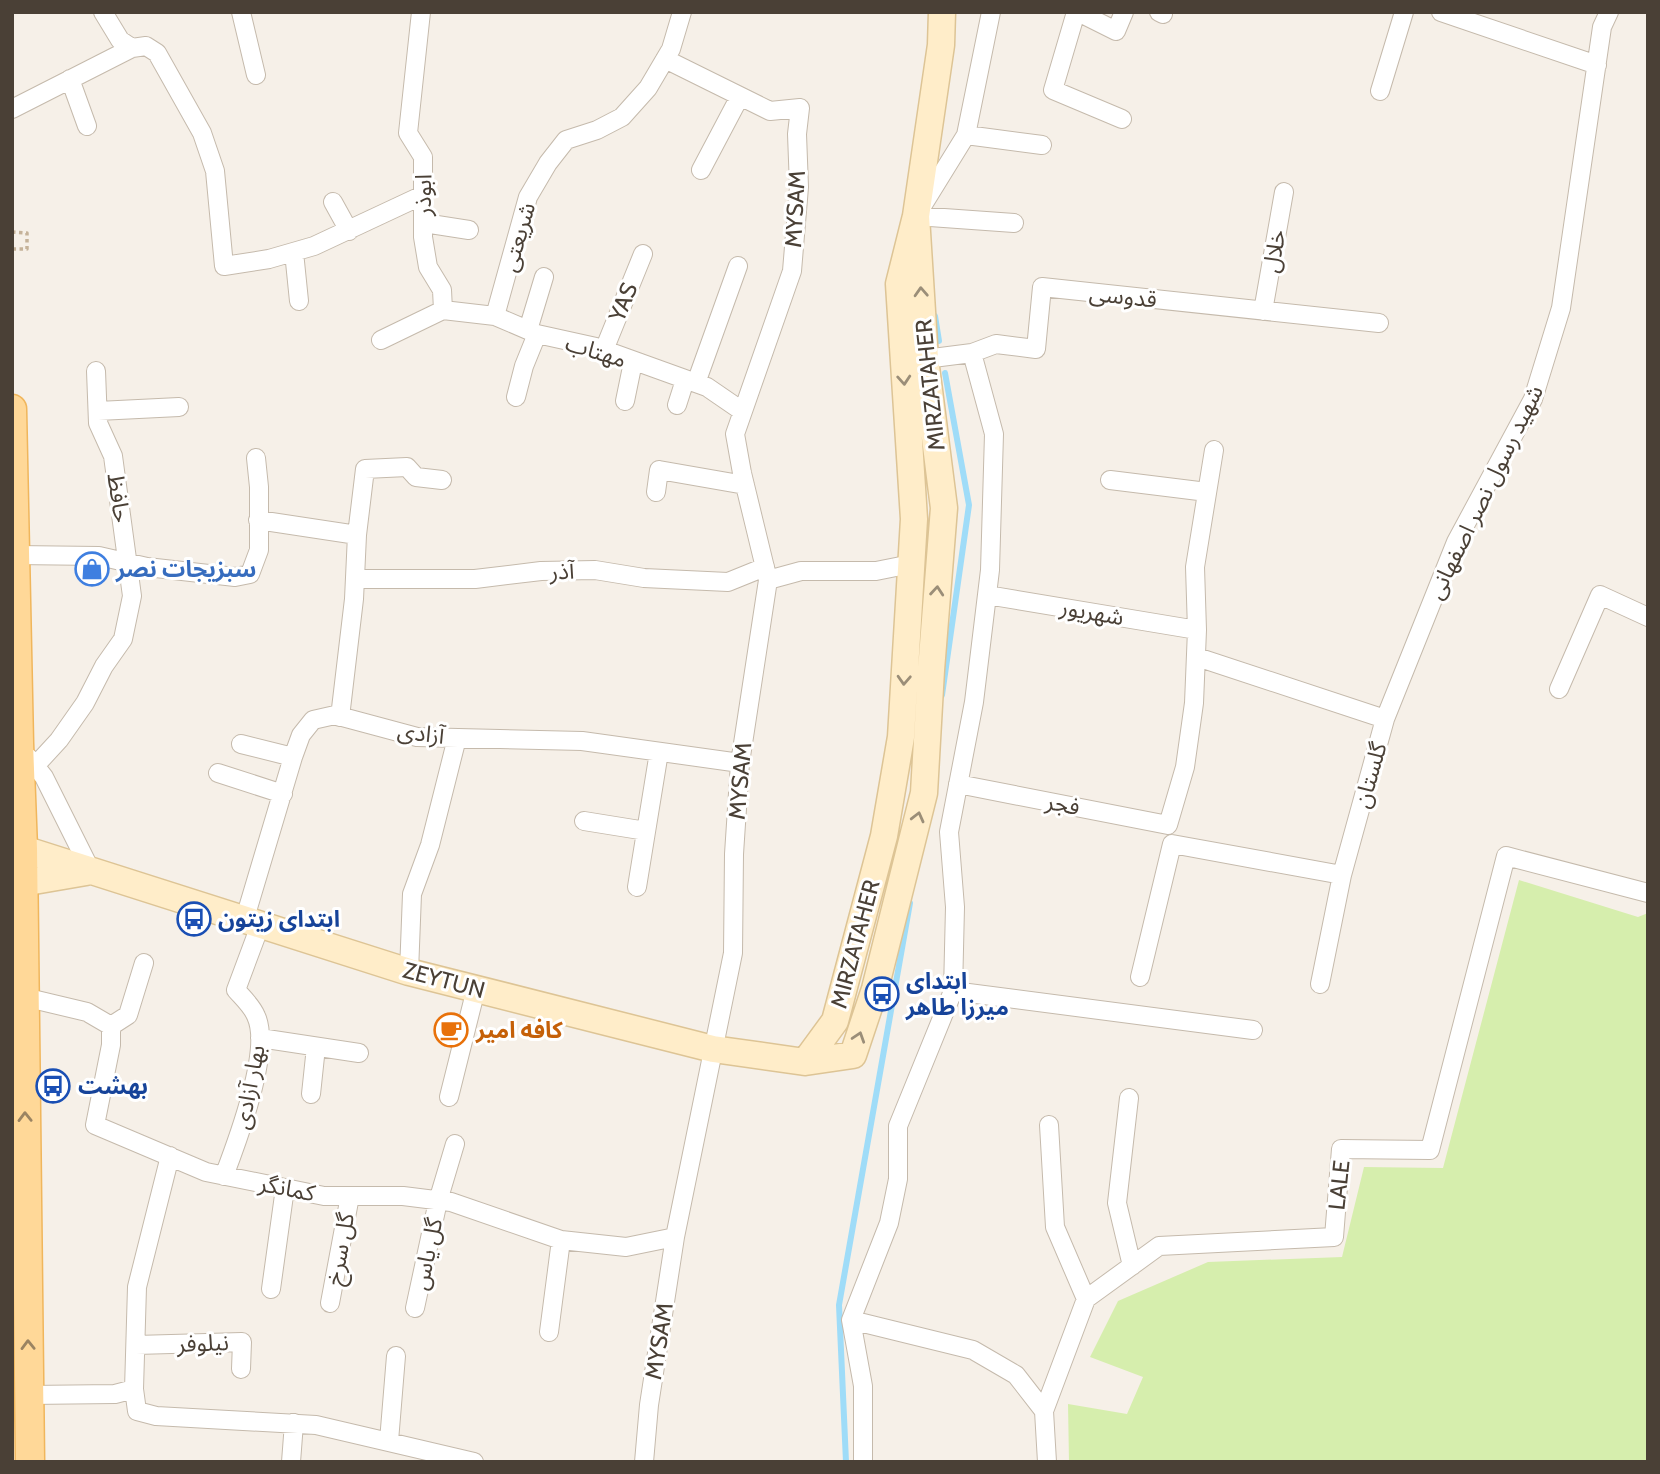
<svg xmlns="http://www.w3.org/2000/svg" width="1660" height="1474" font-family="Cabin,'Noto Sans Arabic',sans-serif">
  <rect width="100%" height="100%" fill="#f6f0e8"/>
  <path fill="#d6eead" d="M1519 880 1638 917 1648 913V1462H1069L1068 1404 1127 1414 1143 1377 1090 1357 1118 1301 1208 1262 1342 1257 1364 1167 1443 1168Z"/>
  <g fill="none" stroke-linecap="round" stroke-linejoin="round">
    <path stroke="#9fdcf8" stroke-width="6" d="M935 316 939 341
      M942 695 969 505 945 373
      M846 1462 839 1305 910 903"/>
    <defs>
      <path id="street" d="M103 12 120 40 132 48 146 46 157 53 202 133 215 171 224 266 269 259 314 246 423 195
        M241 12 256 75
        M991 12 966 135 916 216 1014 223
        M1076 12 1053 90 1122 119
        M1078 12 1116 31 1124 12
        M1159 12 1163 14
        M1441 12 1597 65
        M70 79 87 126
        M1380 91 1404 12
        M12 109 132 48
        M966 135 1042 145
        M701 170 739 98
        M333 202 349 231
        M424 223 469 230
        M294 252 299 301
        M443 310 495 316 537 334 596 347 707 387 742 411
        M1263 311 1284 192
        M495 316 528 197 548 163 566 140 597 130 622 117 648 88 671 49 682 12
        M528 330 544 277
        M381 340 443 310 442 290 428 267 423 237V157L408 133 421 12
        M604 350 643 254
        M925 359 972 353 996 344 1036 349 1042 287 1379 323
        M696 383 738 266
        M516 397 524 366 537 334
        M625 401 633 362
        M677 405 685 380
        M98 411 179 407
        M1110 480 1207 492
        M656 492 659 470 745 485
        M258 520 357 535
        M15 555 99 556 147 567 235 577 250 574 259 550V487L256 458
        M355 579H475L541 571 595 570 644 578 728 582 765 567
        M768 580 801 571H876L911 564
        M987 595 1197 630
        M1197 657 1385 719 1342 875 1320 984
        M1559 689 1600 595 1648 617
        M340 717 354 599 357 535 365 469 407 467 416 477 442 480
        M1385 719 1456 542 1533 399 1561 308 1602 27 1609 12
        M241 744 293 757
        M29 758 44 777 91 871
        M35 766 59 740 85 703 104 666 123 639 132 596 113 456 98 423 96 371
        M218 773 283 794
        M958 784 1168 825 1185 767 1194 703 1197 630 1195 567 1214 450
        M584 821 646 831
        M637 887 659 752
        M245 918 293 757 301 735 313 720 335 715 417 737 582 741 740 763
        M409 972 412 894 430 845 457 738
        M1140 977 1172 844 1342 875
        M953 991 1253 1030
        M24 997 87 1012 111 1026V1045L95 1125 206 1172 324 1196H403L451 1202 561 1240 626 1247 675 1237
        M111 1026 128 1015 144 963
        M260 1038 359 1053
        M311 1094 316 1047
        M449 1097 476 989
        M1129 1098 1117 1203 1132 1266
        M1049 1125 1055 1227 1086 1299
        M224 1176C237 1142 272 1050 256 1016 252 1006 243 998 236 990L261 923
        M271 1289 285 1188
        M330 1303 350 1196
        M415 1308 438 1201 455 1144
        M851 1320 973 1350 1016 1375 1044 1411
        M549 1332 561 1240
        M136 1345 242 1342 241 1369
        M134 1389 137 1411 156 1416 316 1425 474 1462
        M29 1395 115 1394 134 1389 137 1287 170 1156
        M389 1441 396 1356
        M291 1462 294 1423
        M644 1462 649 1405 675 1237 733 953 734 854 740 763 768 580 742 473 735 434 792 271 799 187 797 134 800 108 770 111 665 59
        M863 1462V1386L851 1320 889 1223 898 1179V1126L953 991 955 907 949 832 974 702 990 570 994 434 972 353
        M1047 1462 1044 1411 1086 1299 1159 1246 1334 1237 1341 1149 1430 1150 1506 856 1648 893"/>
      <path id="secondary" d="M12 847 23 849 409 972 713 1049 805 1062 853 1055 875 989 924 793 931 670 944 508 925 359 916 216
        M12 881 22 883 86 872
        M805 1062 835 1021 884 836 901 737 914 519 899 284 916 216 941 45 942 12"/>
      <path id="primary" d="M12 409 19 743 23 849 30 1462"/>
    </defs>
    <use href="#street" stroke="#c5baac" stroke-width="20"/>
    <use href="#secondary" stroke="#ddc495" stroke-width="29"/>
    <use href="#primary" stroke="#f0b65c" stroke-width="31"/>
    <path stroke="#c5b299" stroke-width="3.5" stroke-dasharray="3.5 3.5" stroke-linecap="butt" d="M12 232 27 233V249H12"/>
    <use href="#street" stroke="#fff" stroke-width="18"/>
    <use href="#secondary" stroke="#ffedc9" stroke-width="26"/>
    <use href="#primary" stroke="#ffd898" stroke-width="28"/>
  </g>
  <defs><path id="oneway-chevron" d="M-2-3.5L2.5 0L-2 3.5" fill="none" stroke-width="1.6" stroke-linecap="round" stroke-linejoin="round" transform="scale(1.75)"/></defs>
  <g stroke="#9b8e78">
    <use href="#oneway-chevron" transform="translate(921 292) rotate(-93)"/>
    <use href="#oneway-chevron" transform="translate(904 380) rotate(86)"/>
    <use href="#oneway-chevron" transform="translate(937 591) rotate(-85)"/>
    <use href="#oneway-chevron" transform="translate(904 680) rotate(93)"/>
    <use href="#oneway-chevron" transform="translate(918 817) rotate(-76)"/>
    <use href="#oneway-chevron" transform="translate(859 1037) rotate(-72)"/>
  </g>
  <g stroke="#9b8462">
    <use href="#oneway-chevron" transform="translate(25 1117) rotate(-91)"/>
    <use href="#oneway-chevron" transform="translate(28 1345) rotate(-91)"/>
  </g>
  <defs>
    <symbol id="shop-ring" viewBox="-11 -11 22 22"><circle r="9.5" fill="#fff" stroke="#3f7fe0" stroke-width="1.5"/><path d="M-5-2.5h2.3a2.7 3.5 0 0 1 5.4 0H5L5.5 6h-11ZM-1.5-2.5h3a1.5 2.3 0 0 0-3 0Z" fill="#3f7fe0"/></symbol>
    <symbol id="bus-ring" viewBox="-11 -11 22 22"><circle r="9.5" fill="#fff" stroke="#1a4fb4" stroke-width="1.5"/><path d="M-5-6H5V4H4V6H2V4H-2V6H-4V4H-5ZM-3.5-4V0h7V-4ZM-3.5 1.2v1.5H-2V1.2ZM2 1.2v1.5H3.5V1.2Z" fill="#1a4fb4"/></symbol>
    <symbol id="cafe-ring" viewBox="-11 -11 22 22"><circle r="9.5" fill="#fff" stroke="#e8710a" stroke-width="1.5"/><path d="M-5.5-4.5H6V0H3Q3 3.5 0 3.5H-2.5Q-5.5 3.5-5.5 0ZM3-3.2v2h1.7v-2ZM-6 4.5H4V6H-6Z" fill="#e8710a"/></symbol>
  </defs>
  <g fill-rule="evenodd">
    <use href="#shop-ring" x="73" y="550" width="38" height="38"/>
    <use href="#bus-ring" x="175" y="900" width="38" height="38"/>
    <use href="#bus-ring" x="863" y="975" width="38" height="38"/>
    <use href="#cafe-ring" x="432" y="1011" width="38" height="38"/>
    <use href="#bus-ring" x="34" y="1067" width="38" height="38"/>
  </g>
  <g text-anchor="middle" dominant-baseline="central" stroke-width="6" stroke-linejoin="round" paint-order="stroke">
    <g font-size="23" fill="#4a4036" stroke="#fff">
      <text transform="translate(423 195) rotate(-90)">ابوذر</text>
      <text transform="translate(795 209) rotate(-87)">MYSAM</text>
      <text transform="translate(518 237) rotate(-74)">شریعتی</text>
      <text transform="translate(1274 251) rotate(-80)">خلال</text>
      <text transform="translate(1123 296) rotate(6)">قدوسی</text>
      <text transform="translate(623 302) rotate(-68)">YAS</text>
      <text transform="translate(596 351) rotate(17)">مهتاب</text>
      <text transform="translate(930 385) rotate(-96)">MIRZATAHER</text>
      <text transform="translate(1485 492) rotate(-64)">شهید رسول نصر اصفهانی</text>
      <text transform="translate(119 498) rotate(82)">حافظ</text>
      <text transform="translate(562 571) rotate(-2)">آذر</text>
      <text transform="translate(1092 612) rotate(10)">شهریور</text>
      <text transform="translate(421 733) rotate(7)">آزادی</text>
      <text transform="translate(1370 775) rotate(-74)">گلستان</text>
      <text transform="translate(740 781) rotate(-85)">MYSAM</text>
      <text transform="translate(1063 804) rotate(11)">فجر</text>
      <text transform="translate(855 944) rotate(-75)">MIRZATAHER</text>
      <text transform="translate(444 980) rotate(15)">ZEYTUN</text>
      <text transform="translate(249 1087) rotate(-79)">بهار آزادی</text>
      <text transform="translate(1339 1185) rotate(-84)">LALE</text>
      <text transform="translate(287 1188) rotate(11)">کمانگر</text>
      <text transform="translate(340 1249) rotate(-80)">گل سرخ</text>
      <text transform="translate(427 1254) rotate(-78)">گل یاس</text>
      <text transform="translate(659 1341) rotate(-81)">MYSAM</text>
      <text transform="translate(203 1343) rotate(-2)">نیلوفر</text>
    </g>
    <g font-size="23" font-weight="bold" fill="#366cbe" stroke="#fff" text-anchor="start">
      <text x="116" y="569">سبزیجات نصر</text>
    </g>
    <g font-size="23" font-weight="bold" fill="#164399" stroke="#fff" text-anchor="start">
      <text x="218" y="919">ابتدای زیتون</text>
      <text x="906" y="981">ابتدای<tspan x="906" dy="26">میرزا طاهر</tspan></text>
      <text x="78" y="1086">بهشت</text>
    </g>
    <g font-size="23" font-weight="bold" fill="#c56008" stroke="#fff" text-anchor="start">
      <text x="476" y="1030">کافه امیر</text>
    </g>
  </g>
  <rect width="1660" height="1474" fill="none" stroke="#4a4036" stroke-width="28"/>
</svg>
